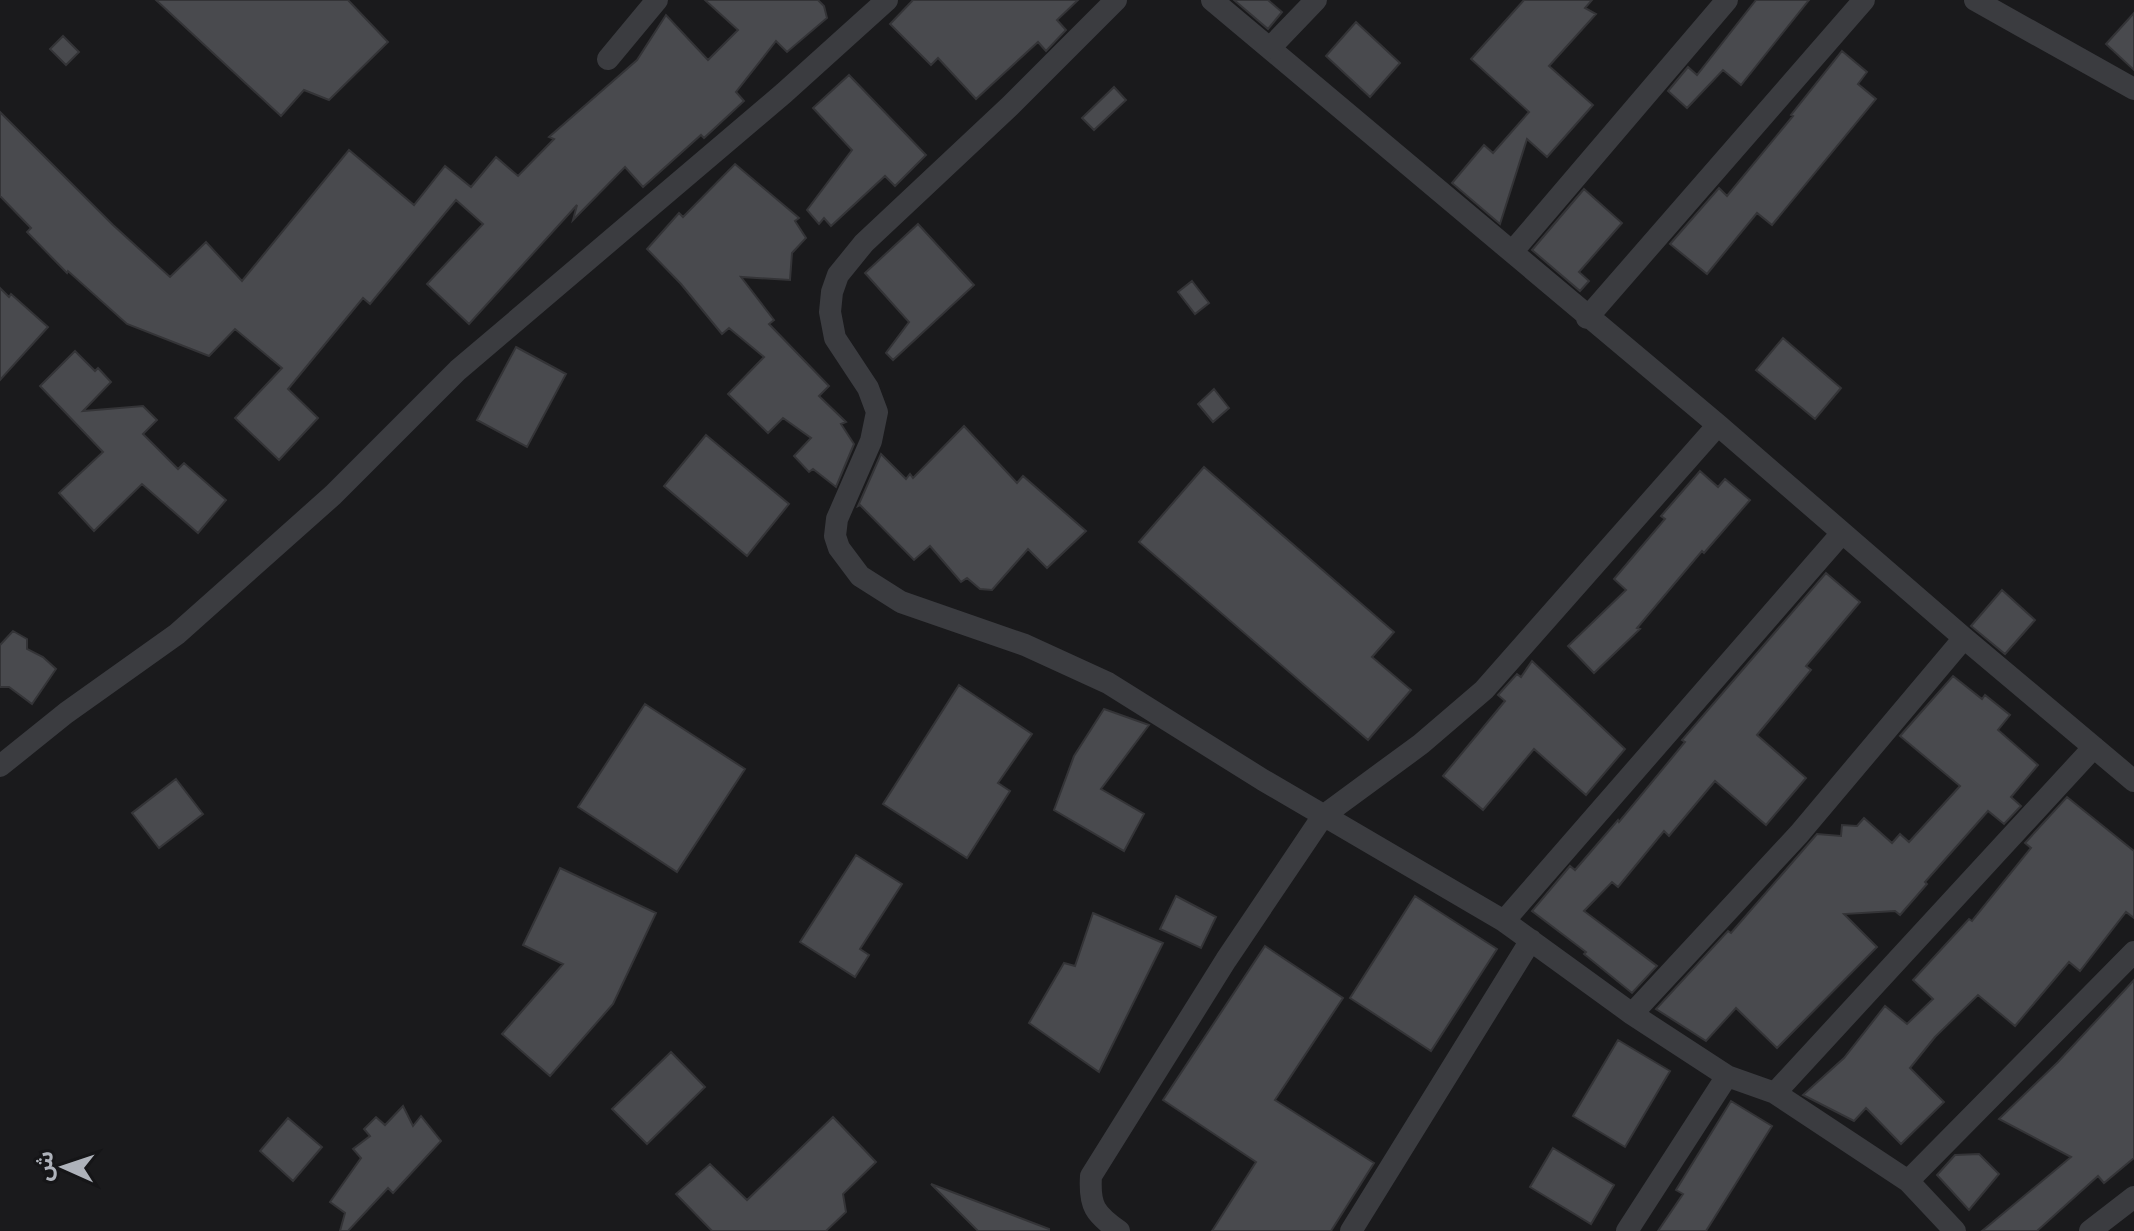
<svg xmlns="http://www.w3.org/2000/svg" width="2134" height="1231" font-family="'Work Sans','Noto Sans Arabic',sans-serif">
  <rect width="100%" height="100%" fill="#1a1a1c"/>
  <path fill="#494a4e" stroke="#343437" stroke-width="2" d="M156 0H348L388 42 329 100 304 90 281 116Z
    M705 0H818L824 6 827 18 787 52 776 41 736 92 744 101 704 138 701 135 643 187 625 167 573 220 577 205 469 324 427 284 483 224 456 200 370 304 363 298 288 389 318 418 279 460 235 418 282 368 235 329 209 356 127 324 68 271 67 273 27 232 31 228 0 196V112L113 225 170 277 206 242 242 281 349 150 414 205 445 166 471 187 496 157 518 176 554 139 549 137 637 60 666 15 708 60 738 30Z
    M913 0H1078L1057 20 1066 30 1046 51 1038 42 976 99 938 58 931 65 890 24Z
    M1234 0H1268L1282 12 1268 29Z
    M1524 0H1592L1585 8 1596 14 1549 66 1593 105 1547 157 1527 139 1500 224 1452 183 1484 145 1493 153 1529 112 1471 59Z
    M1756 0H1809L1741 85 1723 70 1687 108 1668 91 1688 67 1697 75Z
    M2134 13V70L2106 44Z
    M1356 22 1400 63 1370 97 1326 56Z
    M63 36 79 52 66 65 50 49Z
    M1842 51 1867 72 1858 84 1876 99 1772 225 1757 213 1707 274 1670 244 1719 188 1727 196 1793 116 1791 115Z
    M849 75 926 155 895 186 885 176 831 226 824 218 819 224 807 210 852 150 813 108Z
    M1114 87 1126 100 1094 130 1082 118Z
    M735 164 799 218 795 221 806 238 792 253 790 280 741 277 774 320 769 324 829 386 819 396 846 422 841 424 854 444 836 487 813 469 809 472 794 456 811 438 783 418 768 433 728 394 764 357 729 328 722 334 681 284 647 249 679 213 683 217Z
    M1584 189 1622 223 1579 272 1589 281 1580 291 1532 250Z
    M918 224 974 285 893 360 886 353 909 322 865 273Z
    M1192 281 1209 303 1195 314 1178 292Z
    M0 288 9 297 11 294 48 327 0 380Z
    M1783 338 1841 388 1815 419 1756 370Z
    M516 347 566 374 527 447 477 420Z
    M75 351 95 371 98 368 111 382 83 411 143 406 157 420 143 434 178 469 184 463 226 500 198 533 142 484 94 531 59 493 103 452 40 386Z
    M1214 389 1229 408 1213 422 1198 404Z
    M964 426 1017 483 1023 476 1086 531 1047 568 1028 549 992 590 980 589 967 578 961 582 930 546 914 560 860 505 858 506 881 454 906 479 910 474 913 478Z
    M706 435 789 504 747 556 664 486Z
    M1204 467 1394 632 1372 657 1411 690 1368 740 1139 542Z
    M1700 471 1718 487 1725 479 1750 500 1704 553 1702 551 1637 628 1640 629 1594 673 1568 646 1626 590 1614 579 1665 519 1661 516Z
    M1826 573 1860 602 1806 666 1811 670 1757 735 1806 778 1766 825 1715 781 1669 836 1664 831 1618 887 1612 882 1584 911 1657 966 1632 993 1584 954 1586 952 1532 911 1570 866 1575 870 1618 820 1619 822 1685 742 1682 740Z
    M2002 590 2035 620 2005 654 1971 626Z
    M13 631 27 639V649L43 657 56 669 32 704 9 687H0V645Z
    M1532 661 1625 749 1586 795 1534 749 1483 810 1443 776 1505 701 1498 695 1517 674 1521 677Z
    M1953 676 1982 699 1985 695 2010 715 1998 730 2038 765 2011 797 2021 806 2004 824 1988 811 1925 882 1927 884 1900 915 1895 911 1844 914 1877 947 1777 1048 1736 1008 1706 1041 1656 1009 1728 931 1731 933 1817 834 1841 836 1842 825 1857 826 1864 818 1892 843 1900 834 1909 842 1960 786 1900 736Z
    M959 685 1032 734 998 783 1010 791 967 858 883 804Z
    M645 704 745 769 677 872 578 807Z
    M1104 709 1149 725 1101 789 1144 814 1124 851 1054 810 1074 756Z
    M176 779 203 814 159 848 132 813Z
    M2067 797 2134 851V918L2126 912 2080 971 2069 962 2015 1026 1978 995 1935 1037 1910 1068 1944 1102 1901 1144 1866 1108 1854 1121 1803 1095 1844 1058 1885 1006 1907 1024 1933 999 1913 980 1969 919 1972 921 2031 848 2025 843Z
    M856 855 902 884 860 949 869 955 855 977 800 942Z
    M560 868 656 913 613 1004 550 1076 502 1034 563 964 523 945Z
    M1176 896 1216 917 1201 948 1160 929Z
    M1415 896 1497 949 1431 1051 1350 998Z
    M1093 913 1163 943 1099 1072 1029 1023 1064 963 1075 966Z
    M1265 946 1343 998 1275 1100 1374 1163 1331 1231H1212L1256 1162 1163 1100Z
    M2134 980V1158L2104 1183 2098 1176 2037 1231H1982L2071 1157 1999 1119 2058 1062Z
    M1618 1040 1670 1071 1625 1147 1573 1116Z
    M671 1052 705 1087 647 1144 612 1109Z
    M1731 1101 1772 1126 1706 1231H1658L1683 1194 1676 1190Z
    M403 1106 413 1126 421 1116 441 1141 393 1193 388 1188 348 1231H340L345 1213 330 1202 361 1158 353 1149 370 1136 364 1129 376 1117 385 1125Z
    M833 1117 876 1162 843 1194 846 1212 826 1231H712L676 1194 710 1164 747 1200Z
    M288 1118 322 1147 293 1181 260 1151Z
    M1553 1148 1614 1185 1591 1224 1530 1187Z
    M1979 1154 1999 1174 1969 1210 1937 1175 1955 1155Z
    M931 1184 1049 1229V1231H978Z"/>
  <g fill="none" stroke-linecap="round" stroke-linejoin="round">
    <path stroke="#3b3c40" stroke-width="22" d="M1116 0 1010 106 864 243 838 275 832 292 830 312 835 338 868 388 877 412 871 441 837 519 835 536 839 548 860 576 901 602 1025 645 1108 683 1263 780 1504 921 1632 1014 1727 1076 1775 1093 1908 1181 1955 1231
      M1212 0 1718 425 1964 638 2134 781
      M1975 0 2134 89
      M1270 48 1316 0
      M608 59 657 0
      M1512 252 1727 0
      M1587 318 1864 0
      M0 766 66 713 177 634 333 495 458 370 784 93 887 0
      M1504 921 1842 533
      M1632 1014 1799 834 1964 638
      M1775 1093 2094 747
      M1908 1181 2134 952
      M1119 1231C1095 1214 1089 1206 1091 1176L1226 960 1323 816 1421 744 1484 690 1718 425
      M1351 1231 1531 940
      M1627 1231 1727 1076
      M2090 1231 2134 1197"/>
  </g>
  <g transform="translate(64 1167) rotate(273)" stroke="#151517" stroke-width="6" paint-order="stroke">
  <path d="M0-6L14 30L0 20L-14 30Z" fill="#aeb2ba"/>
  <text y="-12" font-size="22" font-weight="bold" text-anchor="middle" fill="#aeb2ba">ش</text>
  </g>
</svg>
